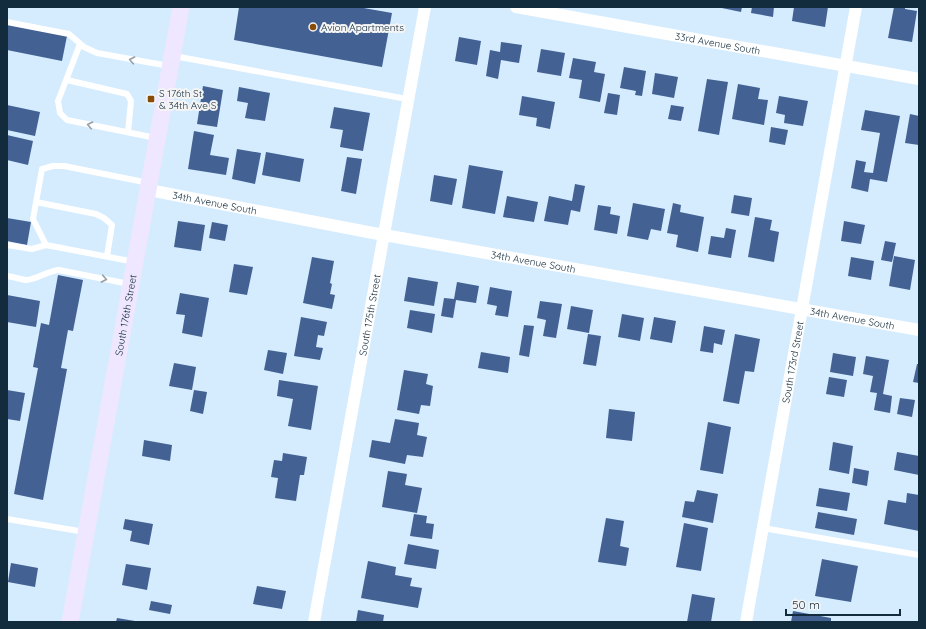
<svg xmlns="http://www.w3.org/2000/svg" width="926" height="629" font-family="Quicksand,sans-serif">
  <rect width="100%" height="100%" fill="#d4ecfe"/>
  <path fill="#436193" d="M239 7H358L392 13 382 67 234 40Z
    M717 7H742L741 12Z
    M752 7H774L773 17 751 13Z
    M794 7H828L825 27 792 21Z
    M894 7H905V9L917 11 912 42 888 38Z
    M7 24 67 36 62 61 7 50Z
    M459 37 481 41 477 65 455 61Z
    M501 42 522 45 519 63 501 60 498 79 486 76 490 50 500 52Z
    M541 49 565 53 561 76 537 72Z
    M573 58 596 62 594 72 605 74 600 102 579 98 582 80 569 78Z
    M624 67 646 71 642 96 635 95 636 91 620 88Z
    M655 73 678 77 674 98 652 94Z
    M707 79 728 82 719 135 698 131Z
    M738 84 760 88 758 99 768 100 764 125 732 119Z
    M203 86 223 90 217 127 197 124Z
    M239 87 270 93 265 121 245 118 248 103 237 101Z
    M608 93 620 95 617 115 604 113Z
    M522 96 555 102 550 129 536 126 537 118 519 115Z
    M779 96 808 101 803 126 784 123 785 115 776 113Z
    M7 105 40 112 35 136 7 130Z
    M671 105 684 107 681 121 668 119Z
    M334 107 370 113 363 151 340 147 343 130 330 128Z
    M865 110 900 116 887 182 870 179 868 192 851 188 856 160 866 162 864 172 873 173 880 133 861 130Z
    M910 114 919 116V145L905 143Z
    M771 127 788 130 785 145 769 142Z
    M194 131 214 135 210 155 229 158 226 175 188 169Z
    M7 135 33 141 28 165 7 160Z
    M237 149 261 153 255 184 232 179Z
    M266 152 304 159 300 182 262 175Z
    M347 157 362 159 356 194 341 191Z
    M469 165 503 171 495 214 462 208Z
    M434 175 457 179 452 205 430 201Z
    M575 184 585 186 580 212 571 210 568 225 544 221 549 196 572 201Z
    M734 195 752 198 749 216 731 213Z
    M507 196 538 202 534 222 503 217Z
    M633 203 665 209 661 231 651 229 648 240 627 236Z
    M673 203 681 205 680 212 704 217 698 252 676 247 678 235 667 233Z
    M598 205 611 207 610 214 620 216 617 234 594 230Z
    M755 217 772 220 770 230 779 232 774 262 748 257Z
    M7 218 31 222 27 245 7 241Z
    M178 221 205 225 201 251 174 247Z
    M844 221 865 225 861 244 841 241Z
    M212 222 228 225 225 241 209 238Z
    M726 228 736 230 731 258 708 254 711 236 724 238Z
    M885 241 896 243 892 262 881 260Z
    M894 256 915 260 910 290 889 286Z
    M312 257 334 261 330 283 332 284 330 294 335 295 332 309 303 303Z
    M851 257 874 261 871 280 848 276Z
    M234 264 253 267 247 295 229 292Z
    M58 275 83 280 73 331 68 330 61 368 67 369 43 500 14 494 38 368 33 367 41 323 49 325Z
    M408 277 438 282 434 306 404 301Z
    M457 282 479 286 476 303 456 300 453 318 441 316 444 298 454 299Z
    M490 287 512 291 508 317 495 315 497 306 487 304Z
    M180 293 209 298 202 337 182 333 185 315 176 314Z
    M7 295 40 301 36 327 7 322Z
    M540 301 562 304 556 338 543 336 546 320 537 318Z
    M571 306 593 310 589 333 567 329Z
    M410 310 435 314 432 333 407 328Z
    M622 314 644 318 640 341 618 337Z
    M301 317 327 322 324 336 318 335 316 347 323 348 320 360 294 356Z
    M654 317 676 321 672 343 650 339Z
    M524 325 534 326 529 357 519 355Z
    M704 326 725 330 722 345 714 343 713 353 700 351Z
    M588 334 601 336 596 366 583 364Z
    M735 334 760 339 754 372 745 371 739 404 723 401Z
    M268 350 287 353 283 374 264 370Z
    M481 352 510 357 508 373 478 368Z
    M833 353 856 357 853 376 830 372Z
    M866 356 889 360 883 394 892 396 890 413 874 410 877 393 870 392 873 376 863 374Z
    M174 363 196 367 192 390 169 386Z
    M917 364H919V383L913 382Z
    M404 370 428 374 426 384 433 386 430 406 421 405 419 414 397 410Z
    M829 377 847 380 844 397 826 394Z
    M279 380 318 386 311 430 288 426 293 399 277 396Z
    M7 390 25 393 20 421 7 419Z
    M194 390 207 392 203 414 190 411Z
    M900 398 915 400 912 417 897 414Z
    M609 409 635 412 632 441 606 438Z
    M395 419 419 423 417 435 427 437 423 457 407 455 405 464 369 457 372 440 390 443Z
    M708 422 731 427 723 474 700 470Z
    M144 440 172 445 170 461 142 456Z
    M833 442 853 446 849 474 829 470Z
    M897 452 919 456V475L894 470Z
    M283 453 307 457 304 475H300L296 501 275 498 278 478 271 477 274 460 282 461Z
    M854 468 869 471 867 486 852 483Z
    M388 471 407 474 405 485 422 488 417 513 382 507Z
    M819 488 850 493 847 511 816 506Z
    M697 490 718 494 713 523 682 517 685 501 694 502Z
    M907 493 919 495V531L884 524 888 500 906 503Z
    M818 512 857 519 854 535 815 528Z
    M414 514 427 516 426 523 434 524 432 539 410 536Z
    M606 518 624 521 620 546 629 548 626 566 598 562Z
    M125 519 153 524 149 545 130 541 132 531 123 529Z
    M684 523 708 528 701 571 676 567Z
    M408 544 439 550 436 569 404 564Z
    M822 559 858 566 851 602 815 596Z
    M368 561 396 567 395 575 412 578 410 586 422 588 418 608 361 598Z
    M11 563 38 568 35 587 8 582Z
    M126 564 151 568 147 590 122 585Z
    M257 586 286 591 282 609 253 604Z
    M692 594 715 598 711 622H687Z
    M151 601 172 605 170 614 149 610Z
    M358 610 384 615 383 622H356Z
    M793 611 831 618V622H791Z
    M117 618 135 621V622H116Z"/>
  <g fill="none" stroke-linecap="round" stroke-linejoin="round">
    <path stroke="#fff" stroke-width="6" d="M7 22 69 34 84 47 97 53 169 66
      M80 44 58 101 60 113 67 120 156 138
      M174 56 407 99
      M67 80 127 94 131 101 128 132
      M36 202 96 214 104 218 112 225 107 256
      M7 245 32 249 46 245 135 262
      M46 245 33 219 42 169 53 166H64L149 183
      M7 276C13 277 20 279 26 280 36 280 47 271 59 270L129 284
      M7 519 85 532
      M763 528 919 555"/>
    <g stroke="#fff" stroke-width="12">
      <path id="s1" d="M516 7 919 79"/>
      <path id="s2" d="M149 190 373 233 919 330"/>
      <path id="s3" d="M314 622 425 7"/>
      <path id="s4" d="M746 622 856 7"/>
    </g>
    <path stroke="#efe7ff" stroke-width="17" id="s5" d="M70 622 181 7"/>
  </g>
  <defs><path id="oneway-chevron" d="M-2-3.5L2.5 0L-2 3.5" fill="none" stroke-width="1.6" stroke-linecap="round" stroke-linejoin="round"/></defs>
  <g stroke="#95a0a8">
    <use href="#oneway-chevron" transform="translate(132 60) rotate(-169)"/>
    <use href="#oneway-chevron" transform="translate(90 125) rotate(-168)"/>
    <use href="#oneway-chevron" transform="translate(104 279) rotate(11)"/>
  </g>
  <g fill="#884c09" stroke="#f5f5f5" stroke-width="1.5">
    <circle cx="313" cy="27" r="4"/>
    <rect x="147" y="95" width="8" height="8" rx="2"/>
  </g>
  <g text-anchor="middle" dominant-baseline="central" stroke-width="4" stroke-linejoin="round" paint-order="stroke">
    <g font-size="10" fill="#132c3d" stroke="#f5f5f5" text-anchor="start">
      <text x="321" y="27">Avion Apartments</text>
      <text x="159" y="93">S 176th St<tspan x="159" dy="12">&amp; 34th Ave S</tspan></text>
    </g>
    <g font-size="10" fill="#132c3d" stroke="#f5f5f5">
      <text stroke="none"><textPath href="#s1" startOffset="205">33rd Avenue South</textPath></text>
      <text stroke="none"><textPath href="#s2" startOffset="67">34th Avenue South</textPath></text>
      <text stroke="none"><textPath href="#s2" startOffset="391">34th Avenue South</textPath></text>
      <text stroke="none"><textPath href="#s3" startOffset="312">South 175th Street</textPath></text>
      <text stroke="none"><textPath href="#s5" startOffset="312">South 176th Street</textPath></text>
      <text stroke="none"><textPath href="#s2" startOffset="715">34th Avenue South</textPath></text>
      <text stroke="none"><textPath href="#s4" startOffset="264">South 173rd Street</textPath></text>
    </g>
  </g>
  <rect width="926" height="629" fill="none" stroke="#132c3d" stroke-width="16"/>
  <path d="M786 609v6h114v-6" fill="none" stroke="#132c3d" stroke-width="2"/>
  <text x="792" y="609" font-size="12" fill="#132c3d" stroke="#f5f5f5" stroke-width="3" paint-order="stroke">50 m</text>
</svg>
